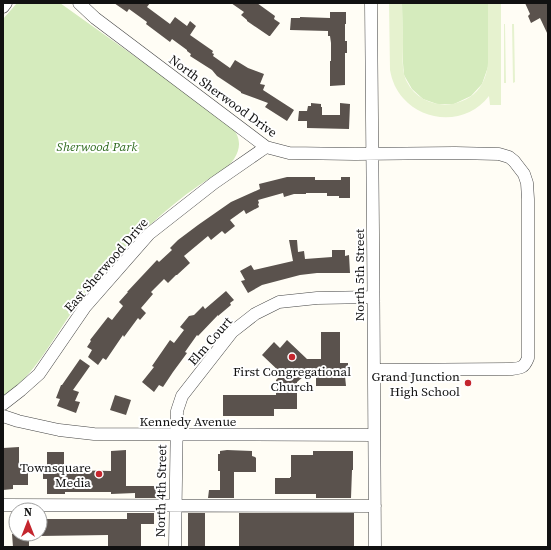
<svg xmlns="http://www.w3.org/2000/svg" width="551" height="550" font-family="'Source Serif 4',serif">
  <rect width="100%" height="100%" fill="#fffdf5"/>
  <path fill="#d5ebbd" d="M17 3H60L231 125C240 137 242 146 234 159 228 169 209 178 198 186 182 197 166 210 151 224 121 250 95 280 72 312 51 341 34 377 3 396V19Z
    M402 3H488V67L482 84 471 96 454 104H437L423 99 412 89 404 75 403 63Z"/>
  <path fill="#e6f2cf" d="M389 3H402C402 16 403 29 403 43 403 56 401 70 407 82 420 108 457 112 477 91 484 83 487 73 488 63V3H501V105H490L489 96C468 124 426 124 403 98 396 90 392 81 390 70Z
    M504 24H505L506 83H504Z
    M512 24H514L515 82 513 83Z"/>
  <path fill="#5a524d" d="M114 3H150L147 7 170 24 175 17 187 26 190 21 196 26 190 35 213 51 212 53 214 54 213 56 230 68 235 60 248 68 264 74 260 84 265 85 263 90 294 110 287 121 265 107 268 103 241 93V92L217 76 212 70 190 56 191 54 187 51V50L172 39 170 42 146 24 147 22 129 9 127 12Z
    M231 3H257L275 16 274 19 280 23 270 36H269L247 21V20L241 15 244 12Z
    M525 3H548V35L540 18 531 23 528 16 530 14Z
    M330 12H346V24H345V41H347V53H345V85L330 86V61H331V43L330 36H328V31L290 30 291 18H300V17L330 18Z
    M311 103 321 104V107H322V115H340V103L350 104 349 129 307 128V121H298L299 111H307L308 106H311Z
    M287 177H315V180H341V177H350V198H339V196H327V193H306V194H294L284 197 283 193 258 200 259 203 258 204 259 207 246 214 244 210 230 220 235 226 225 234 222 231 211 240 208 236 184 256 190 263 177 275H176L168 283 164 279 151 292 153 294 141 308 146 313 140 320 138 318 124 337 123 335 106 360 103 358 98 365 88 357 92 350 87 347 91 341 90 340 108 317 112 320 123 306 119 302 128 292H127L157 260 159 262 172 250 170 248 178 240 198 225 231 202 260 189 259 184Z
    M289 240H297L298 252 304 251 305 259 332 257V250H345V256L349 255 350 273H317L300 275 262 285 248 293 241 281 245 280 240 271 251 265 254 270 293 261Z
    M226 291 234 300 230 303 231 305 218 316V315L198 336 197 335 185 352 187 353 173 372 163 387 159 385 154 392 142 382 154 367 152 366 170 340 174 343 184 330 180 327 189 316 194 315 203 306 205 309Z
    M321 332H340V363H348V376H345L346 386H316V377H303L297 382V409H274V416H223V395H276V380L282 374 262 355 274 342 280 348 287 340 307 359H321Z
    M80 359 90 366 73 390 79 392 75 401 80 402 76 413 57 406 60 399 56 398 61 385H62Z
    M115 395 131 400 126 415 110 410Z
    M19 447V463L28 462V485H13V489L3 490V448Z
    M126 450V486H156V498H135V493L111 494V492H65V494H47V479H43V468H47V452H64V470L111 471V451Z
    M227 450 252 451V456L255 457 256 458V472H234V498H208L209 490H220V471H218V454H220V451Z
    M313 451H353V470H352L351 498H316V494H275V478H290V477H291V455H313Z
    M127 513H154V524H141V547H108V535L40 536V519H127Z
    M188 513H205V547H188Z
    M239 513H354V547L239 546Z
    M12 534H29V547H13Z"/>
  <g fill="none" stroke-linecap="round" stroke-linejoin="round">
    <defs>
      <path id="minor" d="M79 3 95 18 266 147 289 153 355 154 455 153 499 154 509 157 514 161 524 174 527 183 528 199V358C524 368 521 368 511 369L375 370
        M371 3C373 184 374 366 375 547
        M3 7 6 3
        M3 404 21 390 39 374 85 307 149 234 214 183 266 147
        M3 416 18 421 59 430 94 434 374 435
        M3 505 375 506
        M175 547 177 411 182 396 232 332 255 314 279 302 317 298 373 297"/>
    </defs>
    <use href="#minor" stroke="#444" stroke-width="13"/>
    <use href="#minor" stroke="#fff" stroke-width="12"/>
  </g>
  <g fill="#c4262e" stroke="#fff" stroke-width="1.5">
    <circle cx="292" cy="357" r="4"/>
    <circle cx="468" cy="383" r="4"/>
    <circle cx="99" cy="474" r="4"/>
  </g>
  <g text-anchor="middle" dominant-baseline="central" stroke-width="4" stroke-linejoin="round" paint-order="stroke">
    <g font-size="13" fill="#111" stroke="#fff">
      <text transform="translate(223 96) rotate(36)">North Sherwood Drive</text>
      <text transform="translate(106 265) rotate(-49)">East Sherwood Drive</text>
      <text transform="translate(359 275) rotate(-90)">North 5th Street</text>
      <text transform="translate(210 341) rotate(-49)">Elm Court</text>
      <text x="188" y="421">Kennedy Avenue</text>
      <text transform="translate(161 491) rotate(-89)">North 4th Street</text>
    </g>
    <g font-size="13" font-style="italic" fill="#2f6b1f" stroke="#fff">
      <text x="97" y="146">Sherwood Park</text>
    </g>
    <g font-size="13" fill="#111" stroke="#fff" text-anchor="end">
      <text x="292" y="371" text-anchor="middle">First Congregational<tspan x="292" dy="15">Church</tspan></text>
      <text x="460" y="376">Grand Junction<tspan x="460" dy="15">High School</tspan></text>
      <text x="91" y="467">Townsquare<tspan x="91" dy="15">Media</tspan></text>
    </g>
  </g>
  <rect width="551" height="550" fill="none" stroke="#111111" stroke-width="8"/>
  <g transform="translate(28 522)"><circle r="19" fill="#ffffff" stroke="#a0a0a0"/>
  <path d="M0-3L7 15L0 10L-7 15Z" fill="#c4262e"/>
  <text y="-6" font-size="11" font-weight="bold" text-anchor="middle" fill="#111111">N</text>
  </g>
</svg>
